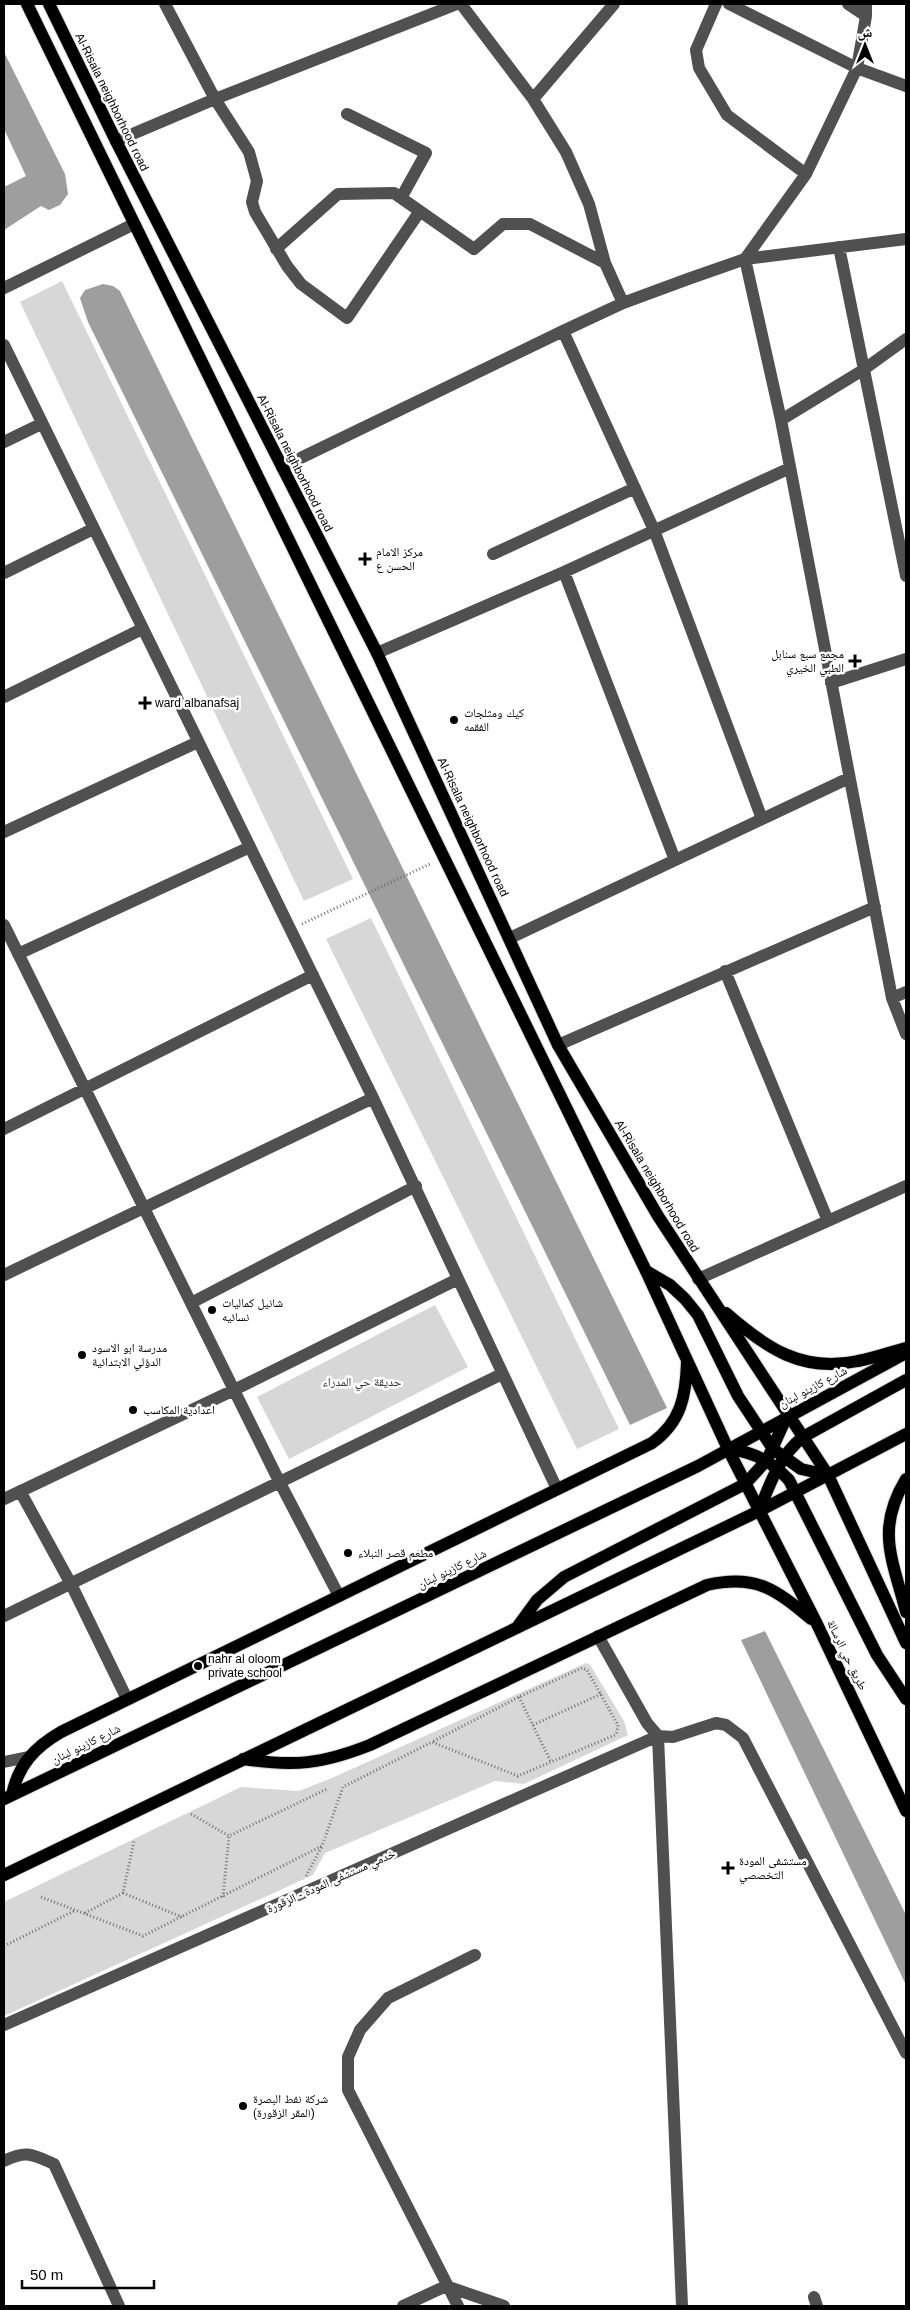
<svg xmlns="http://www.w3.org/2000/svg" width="910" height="2310" font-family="Helvetica,'Noto Naskh Arabic',sans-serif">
  <rect width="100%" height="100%" fill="#fff"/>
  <path fill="#d7d7d7" d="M62 281 353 879 304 901 20 302Z
    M371 918 619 1429 577 1449 326 939Z
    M435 1305 468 1367 289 1459 257 1397Z
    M586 1663 590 1665 624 1721 628 1735 524 1784 495 1781 325 1853 313 1875 4 2016V1902L241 1787 299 1791 332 1778Z"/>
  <path fill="#9e9e9e" d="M4 52 65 174 68 194 60 205 49 210 41 206 4 230V187L26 176 4 129Z
    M103 284 113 286 120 291 667 1408 630 1425 88 322 80 298 85 290Z
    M765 1631 906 1915V1985L741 1640Z"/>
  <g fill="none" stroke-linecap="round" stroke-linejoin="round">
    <defs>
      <path id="major" d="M27 4 646 1271 728 1449 817 1624 906 1811
        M49 4 116 141 377 653 558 1045 658 1216 828 1475 906 1643
        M646 1271 670 1285 685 1299 698 1315 738 1396 773 1449 801 1469 828 1475
        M726 1313C766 1348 802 1373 858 1361 874 1358 890 1352 906 1348
        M728 1449C754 1452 771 1461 789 1480L877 1655 906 1699
        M906 1479C875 1530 893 1560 906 1612
        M759 1511C770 1484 779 1456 803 1437L906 1380
        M518 1626 537 1600 564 1577 745 1484 767 1460 787 1416
        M243 1759C294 1767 322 1764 370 1745L707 1585C756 1574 775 1589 811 1619
        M12 1795C18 1765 35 1747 61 1732L652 1443C681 1422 686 1396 687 1362
        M4 1799 698 1466 906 1353
        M4 1875 759 1511 906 1434"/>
    </defs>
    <use href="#major" stroke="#dbdbdb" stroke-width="14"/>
    <path stroke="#727272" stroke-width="3" stroke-dasharray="1 2.5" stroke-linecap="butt" d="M302 924 432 863
      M519 1697 551 1762
      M533 1725 601 1694
      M191 1814 229 1836
      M306 1876 322 1846
      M123 1893 182 1917
      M41 1897 143 1936 322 1846 343 1787 432 1742 518 1776 615 1735 617 1732 618 1725 587 1670 582 1668 519 1697 432 1742
      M223 1897 229 1836 327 1789
      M85 1913 123 1893 134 1841
      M4 1946 76 1910"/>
    <path stroke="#505050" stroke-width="12" d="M165 4 215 99 249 152 257 181 252 202 255 212 287 266 301 284 347 318 420 211
      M461 4 533 99 566 152 589 204 605 263 623 303
      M716 4 696 50 699 68 727 115 806 174
      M729 4 857 68 906 86
      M848 4 866 16
      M866 4V16L857 68 806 174 745 259 781 420 892 998 906 1034
      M533 99 614 4
      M347 114 426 153 401 198
      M116 141 215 99 457 4
      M839 247 906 576
      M276 249 338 194 394 193 474 249 503 224H530L605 263
      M4 288 134 224
      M563 331 654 530 762 819
      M4 345 373 1098 557 1489
      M781 420 863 370 906 339
      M4 442 41 424
      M282 467 563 331 623 303 688 279 745 259 906 239
      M493 554 635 488
      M564 572 675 860
      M4 573 93 529
      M377 653 564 572 790 468
      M831 683 906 659
      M4 697 142 629
      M4 832 198 742
      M4 925 279 1481 339 1596
      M510 938 849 778
      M18 954 250 847
      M725 971 828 1221
      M892 998 906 992
      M558 1045 875 907
      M4 1129 313 975
      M4 1275 373 1098
      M698 1279 906 1186
      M191 1303 416 1186
      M20 1491 71 1584 127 1699
      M4 1499 234 1390 458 1279
      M4 1616 502 1374
      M598 1636 647 1723 658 1736 673 1737 716 1723 726 1725 743 1738 906 2053
      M4 1762 28 1757
      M4 2025 658 1736 682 2306
      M4 2161C26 2150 32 2154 54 2164L119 2306
      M814 2297 817 2306
      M403 2306 446 2286 504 2306
      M458 2306 348 2090V2057L360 2030 388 1998 475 1955"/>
    <use href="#major" stroke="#000" stroke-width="12"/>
  </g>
  <g fill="#000" stroke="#fff" stroke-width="2">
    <path d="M362.5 551.5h5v5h5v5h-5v5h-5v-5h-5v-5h5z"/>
    <path d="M852.5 653.5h5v5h5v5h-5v5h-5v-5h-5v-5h5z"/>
    <path d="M142.5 695.5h5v5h5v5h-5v5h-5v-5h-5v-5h5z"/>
    <circle cx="454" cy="720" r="5"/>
    <circle cx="212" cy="1310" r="5"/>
    <circle cx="82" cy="1355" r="5"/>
    <circle cx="133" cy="1410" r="5"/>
    <circle cx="348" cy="1553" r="5"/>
    <circle cx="198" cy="1666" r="5"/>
    <path d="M725.5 1860.5h5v5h5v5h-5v5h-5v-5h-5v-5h5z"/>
    <circle cx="243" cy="2106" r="5"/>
  </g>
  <g text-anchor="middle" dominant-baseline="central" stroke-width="5" stroke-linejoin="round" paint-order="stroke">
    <g font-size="12" fill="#000" stroke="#fff">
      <text transform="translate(112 102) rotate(64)">Al-Risala neighborhood road</text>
      <text transform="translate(295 463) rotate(63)">Al-Risala neighborhood road</text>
      <text transform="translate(473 827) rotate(65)">Al-Risala neighborhood road</text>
      <text transform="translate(657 1186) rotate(59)">Al-Risala neighborhood road</text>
      <text transform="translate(813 1387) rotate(-28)">شارع كازينو لبنان</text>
      <text transform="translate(452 1569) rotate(-26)">شارع كازينو لبنان</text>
      <text transform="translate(847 1655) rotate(64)">طريق حي الرسالة</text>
      <text transform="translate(86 1744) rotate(-26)">شارع كازينو لبنان</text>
      <text transform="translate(331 1881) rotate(-24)">خدمي مستشفى المودة - الزقورة</text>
    </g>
    <g font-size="12" fill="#000" stroke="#fff" text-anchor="start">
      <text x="376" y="552">مركز الامام<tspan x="376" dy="14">الحسن ع</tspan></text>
      <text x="844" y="654" text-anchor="end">مجمع سبع سنابل<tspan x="844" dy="14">الطبي الخيري</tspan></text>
      <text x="155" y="703">ward albanafsaj</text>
      <text x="464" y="713">كيك ومثلجات<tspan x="464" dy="14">الفقمه</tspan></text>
      <text x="222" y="1303">شانيل كماليات<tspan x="222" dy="14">نسائيه</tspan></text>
      <text x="92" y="1348">مدرسة ابو الاسود<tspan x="92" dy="14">الدؤلي الابتدائية</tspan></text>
      <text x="143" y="1410">اعدادية المكاسب</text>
      <text x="358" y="1553">مطعم قصر النبلاء</text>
      <text x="208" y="1659">nahr al oloom<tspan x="208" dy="14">private school</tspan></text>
      <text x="739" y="1861">مستشفى المودة<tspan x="739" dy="14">التخصصي</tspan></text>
      <text x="253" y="2099">شركة نفط البصرة<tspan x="253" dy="14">(المقر الزقورة)</tspan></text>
    </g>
    <g font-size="12" fill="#2e2e2e" stroke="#fff">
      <text x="362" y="1382">حديقة حي المدراء</text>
    </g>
  </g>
  <rect width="910" height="2310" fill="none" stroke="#000000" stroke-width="10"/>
  <g transform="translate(865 45)" stroke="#ffffff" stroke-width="4" paint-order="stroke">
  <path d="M0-4L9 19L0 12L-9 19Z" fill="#000000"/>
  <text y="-8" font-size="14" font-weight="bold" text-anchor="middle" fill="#000000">ش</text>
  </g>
  <path d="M22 2280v8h132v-8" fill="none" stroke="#000000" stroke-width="2.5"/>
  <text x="30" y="2280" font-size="15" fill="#000000" stroke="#ffffff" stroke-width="4" paint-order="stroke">50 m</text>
</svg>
